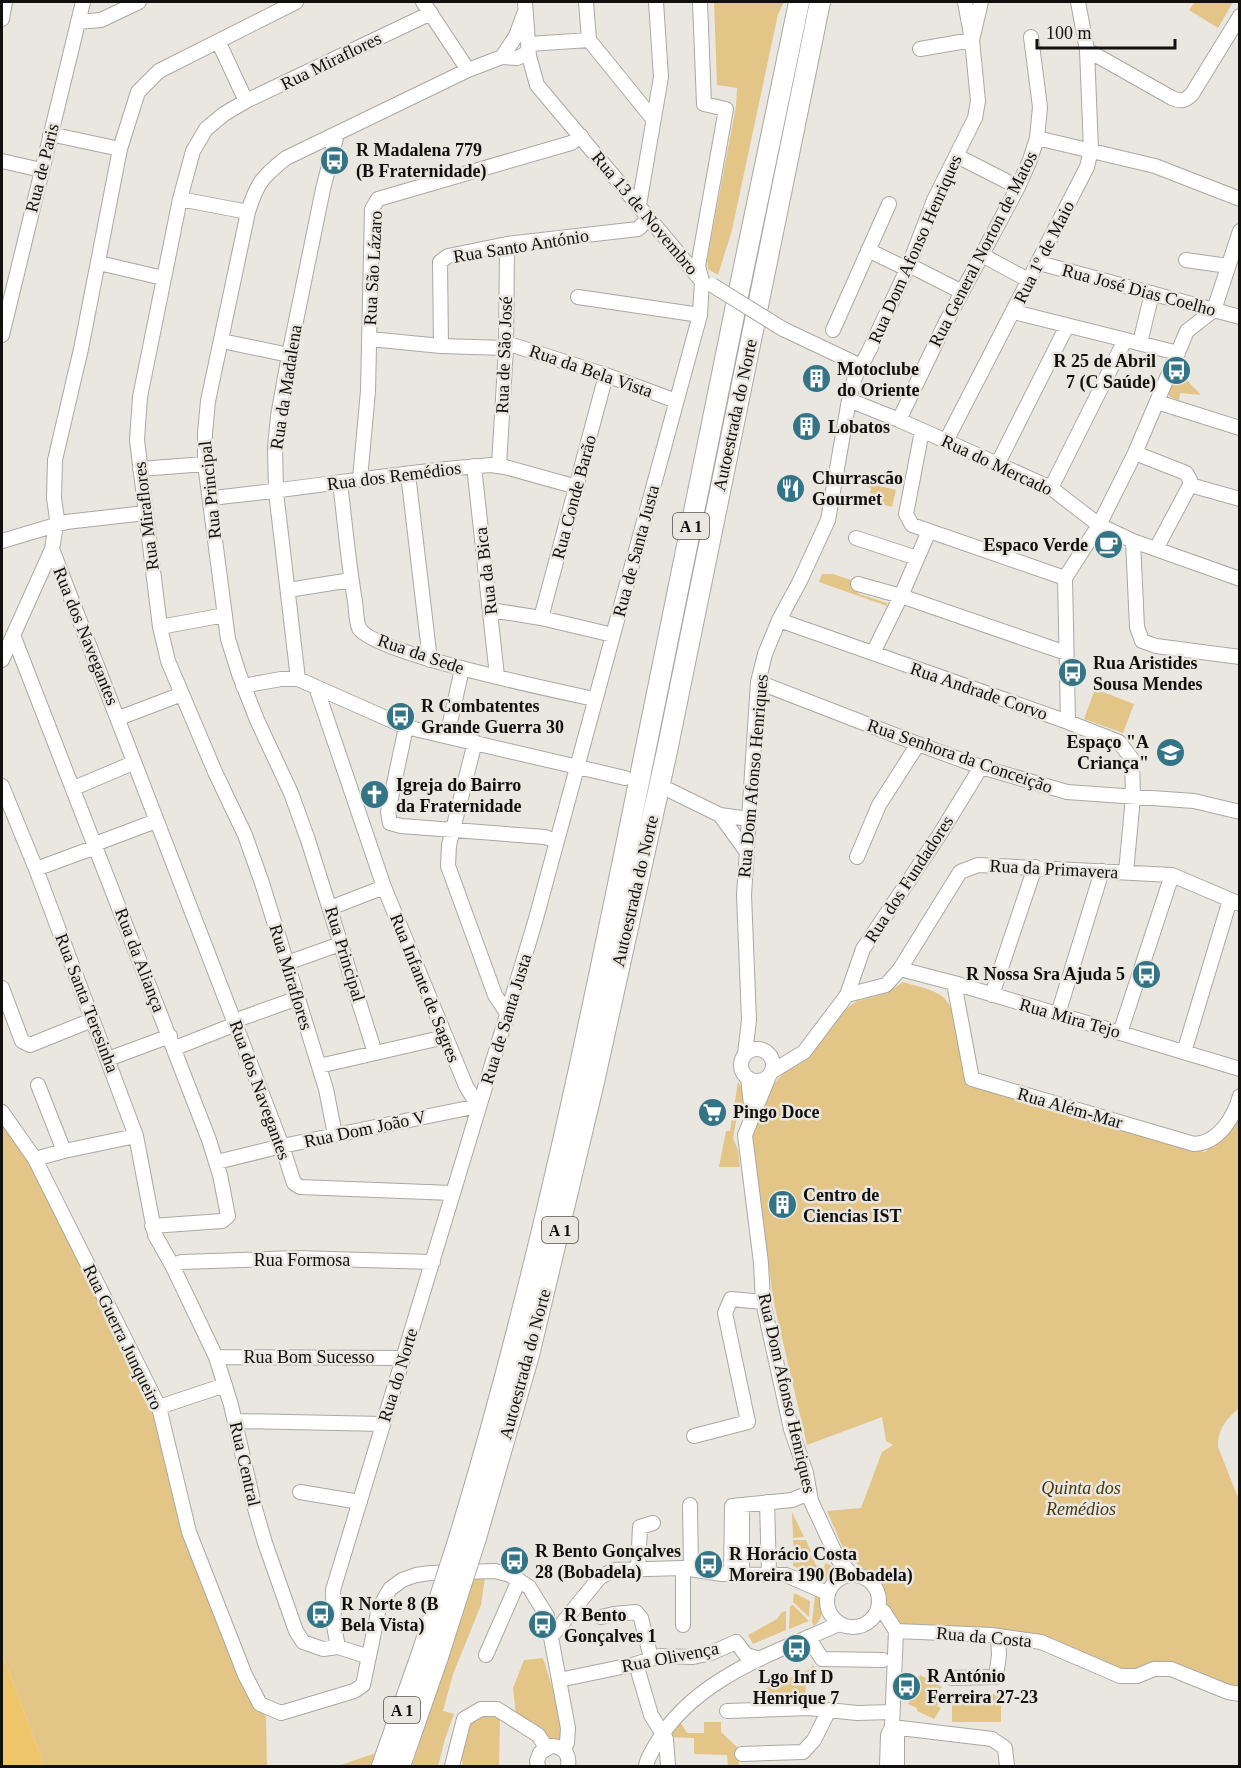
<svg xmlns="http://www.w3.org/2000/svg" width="1241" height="1768" font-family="Georgia,serif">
  <rect width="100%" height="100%" fill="#eae7e1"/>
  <path fill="#e3c587" d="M714 2H784L778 14 732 230 718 275 708 269 707 260 736 106 737 88 717 85Z
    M1195 2H1233L1218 28 1189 10Z
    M1180 365 1181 374 1201 395 1180 393 1179 401 1169 396V392Z
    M855 480 896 490 892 507 874 502V496L870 493 871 488 855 482Z
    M822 574H833L851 580 859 594 887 603V606L819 582Z
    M1095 689 1134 704 1123 733 1084 719Z
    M903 982C916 986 933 989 943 997 960 1012 962 1061 966 1083L1205 1152 1236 1123 1239 1115V1408C1226 1420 1218 1428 1218 1447L1239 1500V1689L1158 1664 1144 1666 1130 1673H1119L1044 1639 973 1629 900 1624 886 1607 882 1584 875 1576 847 1557 827 1511 861 1508 882 1452 893 1445 886 1441 882 1417 807 1445 773 1299 752 1133 771 1087 787 1069 803 1061 839 1014 857 1001 887 993Z
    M738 1082 744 1091 745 1099 738 1111 733 1138 738 1150 740 1167H719L726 1131H730Z
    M2 1114 35 1159 159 1407 189 1532 245 1675 266 1717 267 1766H43L40 1754 2 1654Z
    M792 1512 804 1537 793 1538Z
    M793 1540H806L811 1552 794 1554Z
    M811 1556 819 1570 816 1575 793 1566V1558Z
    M826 1563 834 1567 830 1578 821 1581 817 1579Z
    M474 1577H485L481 1605 453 1674 443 1711 454 1714 445 1739 438 1766H412Z
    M794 1593 810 1601 809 1617 793 1602Z
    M815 1595H820C821 1607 825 1618 814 1626L812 1622Z
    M793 1605 809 1621 789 1629 790 1606Z
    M786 1611V1630L753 1644 748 1635 777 1619 782 1612Z
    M543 1658 563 1721 561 1739 553 1741 516 1716 513 1688 524 1660Z
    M813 1665 816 1670 813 1678 806 1679 805 1700 763 1699 760 1692 762 1690 810 1669Z
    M920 1675 942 1687 939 1691 943 1695 937 1706 941 1708 934 1719 917 1711V1708L908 1704 918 1687 911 1684 915 1677 918 1679Z
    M952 1694H1001V1722H952Z
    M480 1712 500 1718 499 1766H463L461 1754 468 1719Z
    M679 1720 687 1733H704V1722H721V1732L738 1748 739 1766H728L727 1755 694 1754V1738L669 1737 667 1732Z
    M376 1753 371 1766H338Z"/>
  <path fill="#efc56a" d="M2 1654 40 1754 43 1766H2Z"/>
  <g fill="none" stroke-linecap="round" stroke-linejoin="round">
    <defs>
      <path id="minor" d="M296 2 159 71 138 92 120 149 81 349 55 460 54 498 57 519 52 549 234 1021 282 1146 294 1183 300 1187 452 1193
        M423 2 468 70
        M525 2 529 56 537 85 700 279
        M586 2 589 40 653 119
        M2 19 5 2
        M78 22 101 20 139 2
        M218 41 246 101
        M529 44 589 40
        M920 49 972 40 965 2
        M1087 50 1172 98C1181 102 1185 101 1192 94L1240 16
        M502 57 516 36 524 14
        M50 134 120 149
        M1037 138 1155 166 1240 199
        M957 156 1018 187
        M2 161 41 170
        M180 199 248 212
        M639 205 661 77 656 2
        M868 250 907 269
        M982 255 1030 281
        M1186 260 1228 266
        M99 263 163 278
        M1039 263 1240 317
        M909 265 962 292
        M578 297 700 315
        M1214 310 1240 231
        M1014 312 1178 353
        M783 329 861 366
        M833 330 889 204
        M2 335 83 2
        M370 339 441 346 506 348
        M222 341 289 355
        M506 343 606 375 676 401
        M1140 343 1152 293
        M441 346 440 262 448 256 507 244 638 229 648 219
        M849 400 899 420 1051 488 1099 525 1133 541 1240 579
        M1157 402 1240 428
        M899 420 945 324 1018 187 1030 160 1037 138 1040 107 1031 37
        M922 431 906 514 912 525 1065 578
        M946 441 1087 167 1091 150 1087 50 1078 2
        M1135 453 1186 473 1190 480V485L1156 549
        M499 465 506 348 507 244
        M997 465 1067 326
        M474 466 497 676
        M140 469 205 464
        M408 474 430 660
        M360 479 368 391 372 209 378 199 571 143 581 136
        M340 483C345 522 348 562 355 601 356 608 356 621 359 628 373 653 558 691 594 699
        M1190 485 1240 499
        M1051 488 1125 340
        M210 498C304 489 397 472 491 465L505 467 577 487
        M856 538 917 558
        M2 541 66 522 145 513
        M1133 541 1137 627 1142 641 1156 646 1240 657
        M858 584 901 596 1066 653
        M288 590 351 580
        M491 610 541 618 613 635
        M541 618 606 375
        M779 620 1068 722 1119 742 1132 759 1133 797 1126 872
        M160 627 225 615
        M13 635 209 1140 220 1175 228 1216 222 1221 152 1226
        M873 653 901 596 929 531
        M2 660 52 549
        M298 679 276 492 275 447 278 416 289 355 323 189 337 134
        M758 682 918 744 981 767 1067 792 1194 801 1240 812
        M243 686 281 679H298L406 727 625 778
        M316 687 384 887 466 1086 478 1106
        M119 718 182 694
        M1068 722 1065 578 1099 525 1135 453 1187 331 1214 310
        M406 727 388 812 390 823 401 826 545 837 556 841
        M447 736 462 669
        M475 742 449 845 448 866 495 995 507 1013
        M2 786 36 869 136 1136 155 1235 172 1265 216 1357 231 1405 254 1505 265 1543 296 1631 303 1642 323 1649 338 1647 369 1657
        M74 788 133 763
        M669 790 720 815 749 819
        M720 815 746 851
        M857 857 879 805 918 744
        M36 869 93 848 95 844 156 821
        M330 908 384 887
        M287 963 340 944
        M900 969 954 983 1240 1069
        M954 983 972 1079 1194 1144C1219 1143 1234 1117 1240 1096
        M2 988 22 1041 30 1045 92 1020
        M847 995 863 949 940 834 981 767
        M992 995 1035 867
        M1058 1014 1102 871
        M234 1021 298 998
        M1120 1033 1172 875
        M175 1048 236 1024
        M741 1065a16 16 0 1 1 32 0a16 16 0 1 1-32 0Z
        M1184 1052 1230 900
        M375 1053 308 840 291 793 257 720 239 674 228 639 205 464V433L208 401 248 212C257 183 262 177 286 158L468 70 502 57 517 58 524 55 529 49
        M745 1054 749 1020 744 895 758 682 765 654 779 620 800 581 828 520 849 400 855 377 869 351 909 265 934 200 975 118 978 101 972 40 981 2
        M108 1059 170 1036
        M319 1066 445 1037
        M771 1072 804 1052 847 995 886 985 900 969 960 872 978 865 1172 875 1240 904
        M769 1076 745 1135 761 1263 763 1302 791 1429 806 1473 811 1501 838 1559 851 1574
        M748 1078 752 1114
        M38 1085 64 1151
        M2 1112 35 1159 159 1407 189 1532 245 1675 260 1704 281 1713 354 1691 363 1685 379 1608 390 1589 402 1580 416 1575 430 1573 495 1571 510 1575 529 1587 547 1616 568 1728 567 1743 563 1750
        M335 1135 326 1089 262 883 245 835 215 772 168 661 160 627 137 440 140 397 180 199 193 151 206 129 224 114 246 101 431 13
        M35 1159 64 1151 136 1136
        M217 1162 282 1146 478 1106
        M172 1265 182 1262 296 1258 433 1262
        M216 1357 402 1358
        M159 1407 225 1385
        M236 1421 383 1424
        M694 1436 748 1422 725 1313 731 1299 763 1302
        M300 1492 360 1502
        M767 1502 769 1574
        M690 1505 691 1568
        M742 1505V1574
        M638 1568 640 1527 653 1523
        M683 1568V1625
        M731 1574 732 1506 792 1500 809 1493
        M827 1601a26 26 0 1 1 52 0a26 26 0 1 1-52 0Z
        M878 1608 884 1612 896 1631 892 1727 888 1735 887 1766
        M601 1617 614 1614 636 1612 641 1618 651 1658
        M896 1631 991 1635 1041 1642 1120 1676H1137L1154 1669H1171L1228 1692 1240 1694
        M551 1637 600 1577 614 1570 683 1568 722 1574 786 1575 827 1593
        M808 1637 822 1659 883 1660
        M338 1647 334 1626 333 1590 535 922 700 315 702 281 698 266 726 109 704 104 700 2
        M486 1655 519 1580
        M636 1664 651 1715 666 1739 668 1766
        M952 1678 996 1677 999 1655 998 1636
        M559 1680 636 1664 660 1656 693 1657 711 1653 736 1642 746 1655 760 1659
        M727 1711 809 1708 857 1713 892 1712
        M892 1727 992 1739 1005 1748 1007 1766
        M892 1727 897 1737V1766
        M742 1754 803 1752 814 1740 829 1710
        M452 1766 464 1719 481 1709H497L538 1735 546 1747
        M538 1766 537 1761 540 1753 551 1746C563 1746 570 1754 568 1766
        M646 1766C647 1759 651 1753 655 1746 692 1679 774 1653 839 1624"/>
      <path id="highway" d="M460 1535C538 1278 592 1015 645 752 695 501 747 252 799 2
        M476 1538 529 1355 594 1082 667 751 820 2
        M382 1766 422 1653
        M400 1766 438 1657"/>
    </defs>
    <use href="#minor" stroke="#aaa8a2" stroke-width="16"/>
    <use href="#highway" stroke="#aaa8a2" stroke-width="22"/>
    <use href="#minor" stroke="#fff" stroke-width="14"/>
    <use href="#highway" stroke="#fff" stroke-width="20"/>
    <defs>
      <path id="minor-bridge" d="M712 285 783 329"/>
      <path id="highway-bridge" d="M422 1653 460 1535
        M438 1657 476 1538"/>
    </defs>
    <use href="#minor-bridge" stroke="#aaa8a2" stroke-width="16" stroke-linecap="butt"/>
    <use href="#highway-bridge" stroke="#aaa8a2" stroke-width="22" stroke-linecap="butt"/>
    <use href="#minor-bridge" stroke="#fff" stroke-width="14"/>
    <use href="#highway-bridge" stroke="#fff" stroke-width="20"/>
  </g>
  <defs>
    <symbol id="bus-disc" viewBox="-11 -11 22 22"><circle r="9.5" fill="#337487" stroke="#eae7e1"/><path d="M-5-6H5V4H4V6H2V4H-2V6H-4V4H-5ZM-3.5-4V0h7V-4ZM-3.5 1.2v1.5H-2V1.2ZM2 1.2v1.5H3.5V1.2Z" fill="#fff"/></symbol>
    <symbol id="building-disc" viewBox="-11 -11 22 22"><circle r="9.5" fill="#337487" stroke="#eae7e1"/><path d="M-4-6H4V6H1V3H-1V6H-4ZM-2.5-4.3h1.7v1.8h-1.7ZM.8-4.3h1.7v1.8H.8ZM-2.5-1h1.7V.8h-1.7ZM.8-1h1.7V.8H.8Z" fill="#fff"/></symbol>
    <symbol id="restaurant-disc" viewBox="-11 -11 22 22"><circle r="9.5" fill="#337487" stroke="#eae7e1"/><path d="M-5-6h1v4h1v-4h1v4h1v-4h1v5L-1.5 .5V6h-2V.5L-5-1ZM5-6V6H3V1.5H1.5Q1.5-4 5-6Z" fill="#fff"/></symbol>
    <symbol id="cafe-disc" viewBox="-11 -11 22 22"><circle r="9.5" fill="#337487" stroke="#eae7e1"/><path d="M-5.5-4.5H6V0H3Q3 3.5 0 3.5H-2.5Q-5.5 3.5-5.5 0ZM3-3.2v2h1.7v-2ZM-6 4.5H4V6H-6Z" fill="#fff"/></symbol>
    <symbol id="school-disc" viewBox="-11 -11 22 22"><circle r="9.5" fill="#337487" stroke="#eae7e1"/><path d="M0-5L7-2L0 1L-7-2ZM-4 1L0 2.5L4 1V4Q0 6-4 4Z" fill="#fff"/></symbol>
    <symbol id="church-disc" viewBox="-11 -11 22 22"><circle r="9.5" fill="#337487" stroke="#eae7e1"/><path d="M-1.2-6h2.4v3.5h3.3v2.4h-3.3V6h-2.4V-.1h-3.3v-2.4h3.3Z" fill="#fff"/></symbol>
    <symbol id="supermarket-disc" viewBox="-11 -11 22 22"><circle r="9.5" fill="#337487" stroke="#eae7e1"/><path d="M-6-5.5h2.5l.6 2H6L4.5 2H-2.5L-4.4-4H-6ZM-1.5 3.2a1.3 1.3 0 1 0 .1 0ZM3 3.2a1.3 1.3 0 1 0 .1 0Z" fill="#fff"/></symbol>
  </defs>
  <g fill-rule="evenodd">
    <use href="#bus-disc" x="318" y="144" width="33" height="33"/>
    <use href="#bus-disc" x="1160" y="354" width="33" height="33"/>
    <use href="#building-disc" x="800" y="362" width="33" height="33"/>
    <use href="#building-disc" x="790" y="410" width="33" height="33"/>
    <use href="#restaurant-disc" x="774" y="472" width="33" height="33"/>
    <use href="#cafe-disc" x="1092" y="528" width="33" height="33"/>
    <use href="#bus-disc" x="1056" y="656" width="33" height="33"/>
    <use href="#bus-disc" x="384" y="700" width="33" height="33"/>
    <use href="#school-disc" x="1154" y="736" width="33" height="33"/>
    <use href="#church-disc" x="358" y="778" width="33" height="33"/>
    <use href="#bus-disc" x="1130" y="958" width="33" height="33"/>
    <use href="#supermarket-disc" x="696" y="1096" width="33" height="33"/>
    <use href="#building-disc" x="766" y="1188" width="33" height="33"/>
    <use href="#bus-disc" x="498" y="1544" width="33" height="33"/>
    <use href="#bus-disc" x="692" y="1548" width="33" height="33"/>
    <use href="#bus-disc" x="304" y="1598" width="33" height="33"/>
    <use href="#bus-disc" x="526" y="1608" width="33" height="33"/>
    <use href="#bus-disc" x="780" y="1632" width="33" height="33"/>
    <use href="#bus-disc" x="890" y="1670" width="33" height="33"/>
  </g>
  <g text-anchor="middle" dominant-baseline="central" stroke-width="5" stroke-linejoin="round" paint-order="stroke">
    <g fill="#eae7e1" stroke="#52504d" stroke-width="1.5">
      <rect x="673" y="513" width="36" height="26" rx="4.5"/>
      <rect x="542" y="1217" width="36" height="26" rx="4.5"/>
      <rect x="384" y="1697" width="36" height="26" rx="4.5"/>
    </g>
    <g font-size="16" font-weight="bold" fill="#11100e">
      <text x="691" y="526">A 1</text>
      <text x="560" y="1230">A 1</text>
      <text x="402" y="1710">A 1</text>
    </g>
    <g font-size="18" fill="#11100e" stroke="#eae7e1">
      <text transform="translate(331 61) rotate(-26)">Rua Miraflores</text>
      <text transform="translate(42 168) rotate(-76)">Rua de Paris</text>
      <text transform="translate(645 213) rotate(50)">Rua 13 de Novembro</text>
      <text transform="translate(521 246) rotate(-9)">Rua Santo António</text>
      <text transform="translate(915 249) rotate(-66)">Rua Dom Afonso Henriques</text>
      <text transform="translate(983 249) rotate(-63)">Rua General Norton de Matos</text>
      <text transform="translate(1044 252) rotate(-63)">Rua 1º de Maio</text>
      <text transform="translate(373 268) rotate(-87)">Rua São Lázaro</text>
      <text transform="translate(1139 290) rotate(15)">Rua José Dias Coelho</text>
      <text transform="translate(504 355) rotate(-88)">Rua de São José</text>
      <text transform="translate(591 371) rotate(19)">Rua da Bela Vista</text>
      <text transform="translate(286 387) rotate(-81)">Rua da Madalena</text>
      <text transform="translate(735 415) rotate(-78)">Autoestrada do Norte</text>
      <text transform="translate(997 465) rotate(25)">Rua do Mercado</text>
      <text transform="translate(394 476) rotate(-7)">Rua dos Remédios</text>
      <text transform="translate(210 490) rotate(-96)">Rua Principal</text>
      <text transform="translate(574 497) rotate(-75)">Rua Conde Barão</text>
      <text transform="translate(146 516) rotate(-97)">Rua Miraflores</text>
      <text transform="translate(636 551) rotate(-75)">Rua de Santa Justa</text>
      <text transform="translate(486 571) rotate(-97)">Rua da Bica</text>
      <text transform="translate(86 636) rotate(68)">Rua dos Navegantes</text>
      <text transform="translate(421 654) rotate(19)">Rua da Sede</text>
      <text transform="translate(979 691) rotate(19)">Rua Andrade Corvo</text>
      <text transform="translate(960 756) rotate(19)">Rua Senhora da Conceição</text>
      <text transform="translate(753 776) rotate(-85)">Rua Dom Afonso Henriques</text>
      <text transform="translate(1054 869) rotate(3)">Rua da Primavera</text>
      <text transform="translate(909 879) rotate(-57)">Rua dos Fundadores</text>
      <text transform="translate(635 891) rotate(-77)">Autoestrada do Norte</text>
      <text transform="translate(345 954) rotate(73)">Rua Principal</text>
      <text transform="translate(140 960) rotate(69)">Rua da Aliança</text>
      <text transform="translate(291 977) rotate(73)">Rua Miraflores</text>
      <text transform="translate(425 988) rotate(68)">Rua Infante de Sagres</text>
      <text transform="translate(87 1003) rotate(69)">Rua Santa Teresinha</text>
      <text transform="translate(1070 1018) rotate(16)">Rua Mira Tejo</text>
      <text transform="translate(506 1019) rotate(-73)">Rua de Santa Justa</text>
      <text transform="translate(260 1090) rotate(70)">Rua dos Navegantes</text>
      <text transform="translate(1070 1108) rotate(16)">Rua Além-Mar</text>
      <text transform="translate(365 1129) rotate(-12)">Rua Dom João V</text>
      <text x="302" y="1260">Rua Formosa</text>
      <text transform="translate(123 1337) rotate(64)">Rua Guerra Junqueiro</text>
      <text x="309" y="1357">Rua Bom Sucesso</text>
      <text transform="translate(525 1364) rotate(-75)">Autoestrada do Norte</text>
      <text transform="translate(398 1375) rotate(-73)">Rua do Norte</text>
      <text transform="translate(787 1393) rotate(77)">Rua Dom Afonso Henriques</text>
      <text transform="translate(245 1464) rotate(77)">Rua Central</text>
      <text transform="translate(984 1637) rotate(5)">Rua da Costa</text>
      <text transform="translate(670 1657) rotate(-11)">Rua Olivença</text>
    </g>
    <g font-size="18" font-weight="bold" fill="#11100e" stroke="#eae7e1" text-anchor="start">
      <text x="356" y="150">R Madalena 779<tspan x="356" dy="21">(B Fraternidade)</tspan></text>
      <text x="1156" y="361" text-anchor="end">R 25 de Abril<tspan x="1156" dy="21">7 (C Saúde)</tspan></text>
      <text x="837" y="369">Motoclube<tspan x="837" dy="21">do Oriente</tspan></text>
      <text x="828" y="427">Lobatos</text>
      <text x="812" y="478">Churrascão<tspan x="812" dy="21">Gourmet</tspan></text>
      <text x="1088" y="545" text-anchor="end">Espaco Verde</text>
      <text x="1093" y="663">Rua Aristides<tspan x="1093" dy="21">Sousa Mendes</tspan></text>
      <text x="421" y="706">R Combatentes<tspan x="421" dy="21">Grande Guerra 30</tspan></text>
      <text x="1149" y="742" text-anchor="end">Espaço "A<tspan x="1149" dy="21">Criança"</tspan></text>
      <text x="396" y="785">Igreja do Bairro<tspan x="396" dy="21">da Fraternidade</tspan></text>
      <text x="1125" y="974" text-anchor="end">R Nossa Sra Ajuda 5</text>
      <text x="733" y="1112">Pingo Doce</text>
      <text x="803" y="1195">Centro de<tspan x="803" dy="21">Ciencias IST</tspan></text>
      <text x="535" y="1551">R Bento Gonçalves<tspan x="535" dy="21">28 (Bobadela)</tspan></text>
      <text x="729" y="1554">R Horácio Costa<tspan x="729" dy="21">Moreira 190 (Bobadela)</tspan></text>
      <text x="341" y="1604">R Norte 8 (B<tspan x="341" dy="21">Bela Vista)</tspan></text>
      <text x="564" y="1615">R Bento<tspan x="564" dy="21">Gonçalves 1</tspan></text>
      <text x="927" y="1676">R António<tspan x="927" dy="21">Ferreira 27-23</tspan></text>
      <text x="796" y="1677" text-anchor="middle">Lgo Inf D<tspan x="796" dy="21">Henrique 7</tspan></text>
    </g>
    <g font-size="18" font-style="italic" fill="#47360e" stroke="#eae7e1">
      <text x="1081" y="1488">Quinta dos<tspan x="1081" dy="21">Remédios</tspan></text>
    </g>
  </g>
  <rect width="1241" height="1768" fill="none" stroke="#11100e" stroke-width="6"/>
  <path d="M1037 39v9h138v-9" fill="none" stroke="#11100e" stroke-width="3"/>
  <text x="1046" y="39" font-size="18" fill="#11100e" stroke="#eae7e1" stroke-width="4.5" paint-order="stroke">100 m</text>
</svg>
